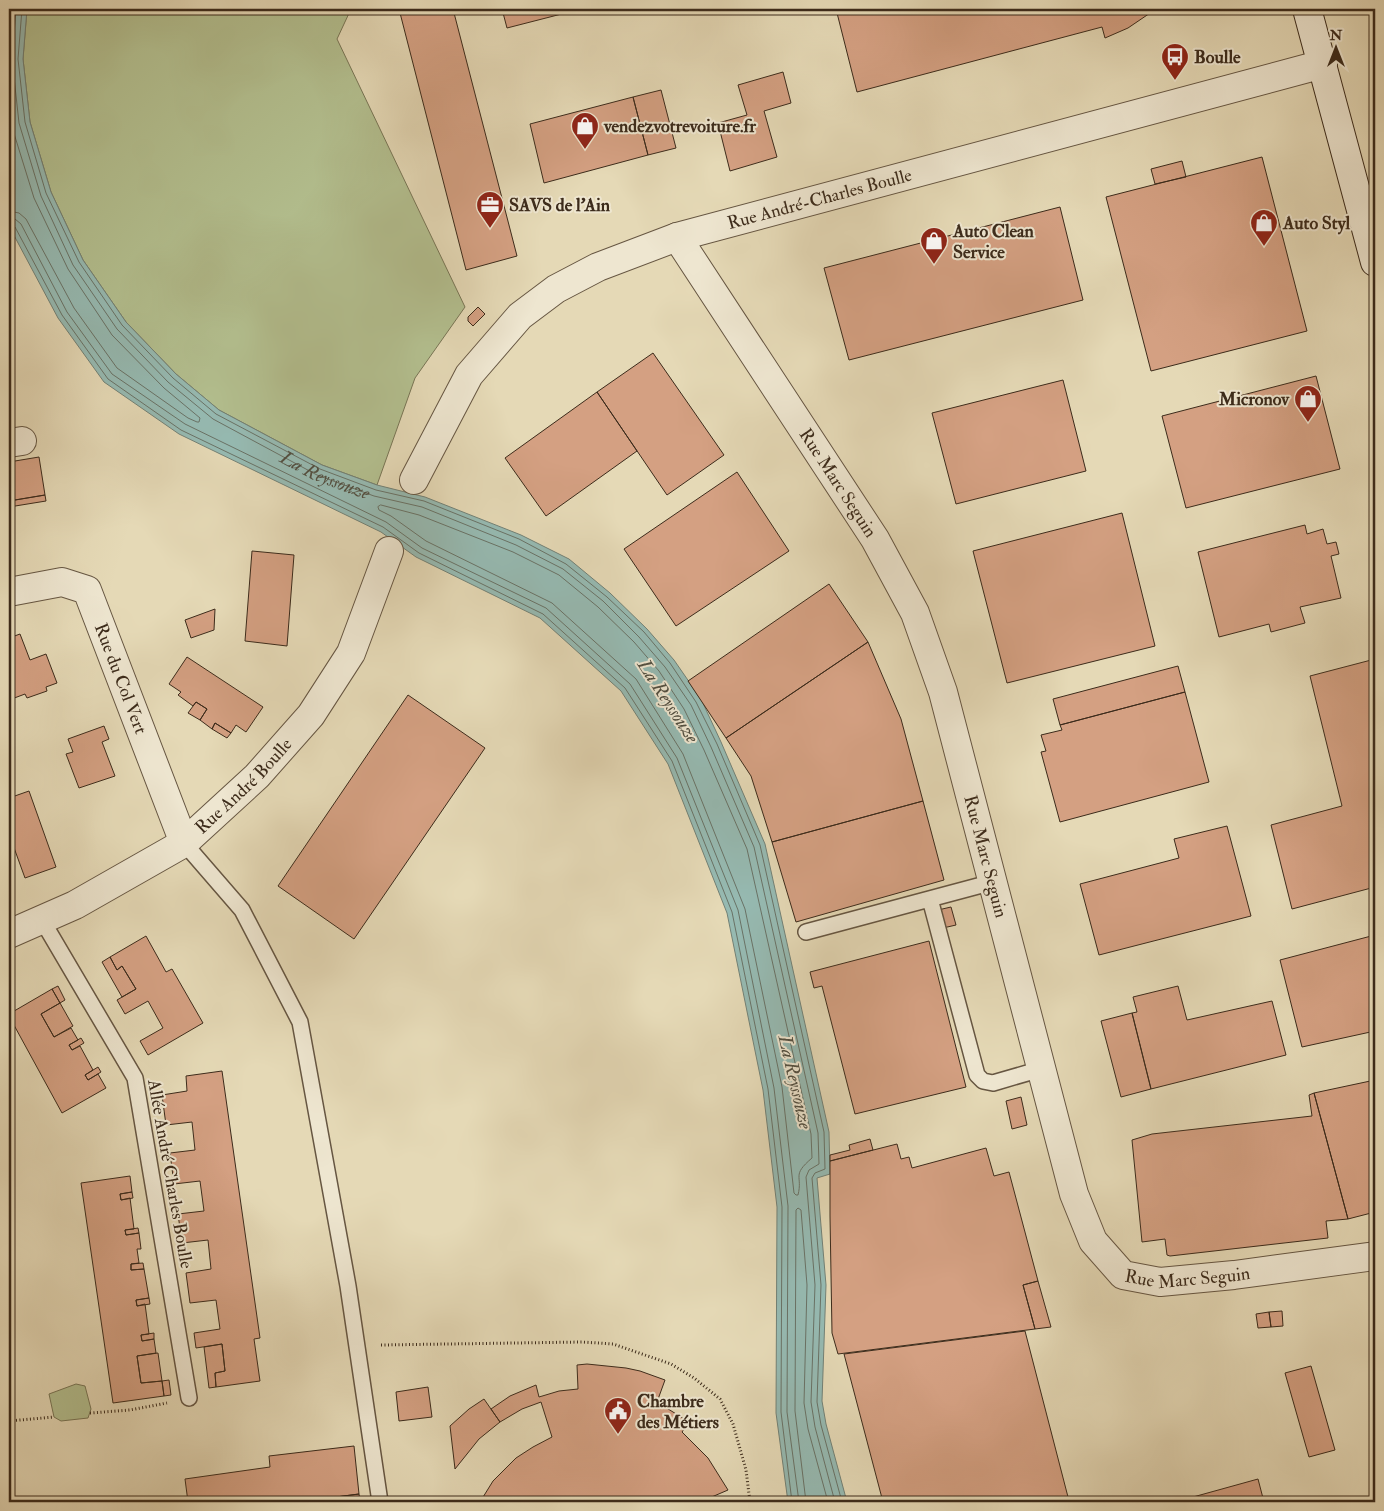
<svg xmlns="http://www.w3.org/2000/svg" width="1384" height="1511" font-family="'IM FELL Double Pica',serif">
  <rect width="100%" height="100%" fill="#e5d9b6"/>
  <filter id="stains"><feTurbulence type="fractalNoise" baseFrequency=".004" numOctaves="4"/><feColorMatrix values="0 0 0 0 .2 0 0 0 0 .09 0 0 0 0 .02 0 0 0 .5 -.17"/></filter>
  <radialGradient id="worn" r=".72"><stop offset=".6" stop-color="#630" stop-opacity="0"/><stop offset="1" stop-color="#630" stop-opacity=".3"/></radialGradient>
  <path fill="#b3bf8f" stroke="#787555" d="M27 9H351L337 39 465 307 415 378 377 485 322 465 219 410 176 374 126 322 83 260 51 192 30 122 23 59Z
    M76 1384 85 1386 91 1409 88 1418 61 1421 54 1417 49 1394Z"/>
  <path fill="#96bab2" stroke="#728176" d="M9 9H27L23 59 30 122 51 192 83 260 126 322 176 374 219 410 322 465 377 485 425 497 521 535 569 559 610 593 647 629 674 660 701 699 721 742 765 844 829 1132 830 1174 817 1178 826 1285 822 1401 826 1424 847 1502H788L776 1413 777 1207 763 1090 727 913 668 764 621 691 540 618 416 557 381 532 179 434 104 382 58 318 9 226Z"/>
  <g fill="none" stroke-linecap="round" stroke-linejoin="round">
    <g stroke="#697266" stroke-width="1">
      <path id="s1" d="M16 9 12 59 19 123 41 196 73 265 117 329 168 382 213 419 317 475 374 496 422 507 516 545 563 569 603 601 639 637 665 667 691 705 711 747 754 847 818 1133 819 1164 809 1170 806 1177 815 1285 811 1402 815 1427 835 1502"/>
      <path d="M22 9 18 59 25 122 46 193 79 262 122 325 173 378 216 414 320 469 376 490 424 501 519 539 566 564 607 597 644 632 670 663 696 702 717 744 760 845 824 1132 825 1169 815 1173 812 1178 821 1285 817 1402 821 1425 842 1502"/>
      <path d="M9 102 12 127 34 198 68 269 112 335 164 388 200 418 199 422H197L188 418 117 368 74 308 26 219 19 213 9 211"/>
      <path d="M9 218 15 219 21 224 67 312 112 374 185 424 386 522 422 548 546 608 630 684 677 758 738 910 774 1088 788 1206 787 1412 799 1502"/>
      <path d="M9 225H13L15 227 62 315 108 379 181 430 383 527 419 553 543 614 625 688 672 761 732 912 768 1089 782 1207 781 1412 792 1502"/>
      <path d="M381 505 419 515 513 552 559 575 598 607 634 642 659 671 684 709 704 750 747 849 811 1134 812 1158C791 1176 803 1175 798 1195H796L794 1193 782 1087 745 909 683 754 636 679 552 603 426 541 391 516 379 510 378 507Z"/>
      <path d="M806 1502 795 1411 796 1210 798 1208 801 1210 807 1285 804 1403 808 1429 828 1502"/>
    </g>
  </g>
  <path fill="#d4a082" stroke="#3c2b1b" d="M399 9H453L517 256 466 270Z
    M502 9H581L507 28Z
    M836 9H1156L1128 28 1105 38 1102 27 857 92Z
    M783 72 791 103 764 111 777 157 730 171 718 123 747 115 738 85Z
    M661 90 676 148 648 155 633 97Z
    M633 97 648 155 544 183 530 124Z
    M1262 157 1307 331 1151 371 1106 197Z
    M1182 161 1186 177 1155 184 1151 169Z
    M1060 207 1083 300 849 360 824 268Z
    M478 307 485 314 473 326 468 321V317Z
    M653 353 724 455 667 495 597 392Z
    M1316 376 1340 469 1186 508 1162 416Z
    M1063 380 1086 471 956 504 932 413Z
    M597 392 637 451 546 516 505 458Z
    M39 457 45 495 9 501V462Z
    M737 472 789 551 676 626 624 549Z
    M45 495 46 501 9 507V501Z
    M1122 513 1155 646 1007 683 973 551Z
    M1305 525 1307 534 1323 529 1327 544 1336 542 1339 554 1331 556 1341 598 1300 607 1305 623 1271 632 1269 624 1219 637 1198 552Z
    M252 551 294 555 287 646 245 641Z
    M829 584 868 642 726 738 688 681Z
    M215 609 214 630 191 638 185 620Z
    M20 634 30 660 46 654 57 683 46 687 47 691 27 698 25 694 9 700V638Z
    M868 642 901 719 923 801 772 842 751 776 726 738Z
    M187 657 263 707 246 732 236 725 231 733 215 723 212 729 200 720 207 709 196 702 193 706 178 695 181 692 169 684Z
    M1375 659V887L1292 909 1271 825 1342 806 1310 676Z
    M1178 666 1185 692 1060 725 1053 699Z
    M1185 692 1209 782 1060 822 1041 752 1046 751 1041 735 1062 730 1060 725Z
    M408 695 485 748 354 939 278 886Z
    M196 702 207 709 200 720 188 713Z
    M215 723 231 733 227 738 212 729Z
    M104 726 109 739 102 742 115 776 79 788 66 754 73 752 68 739Z
    M29 791 56 867 25 878 9 834V798Z
    M923 801 944 880 796 922 772 842Z
    M1227 826 1251 916 1099 955 1080 884 1179 858 1174 839Z
    M951 907 956 925 943 928 938 910Z
    M1375 935V1031L1302 1047 1280 960Z
    M146 936 166 972 172 969 203 1023 148 1055 140 1041 163 1028 148 1001 125 1014 117 1000 136 989 122 966 117 970 110 957Z
    M929 941 966 1087 855 1114 822 986 814 988 810 972Z
    M110 957 117 970 122 966 136 989 122 997 102 962Z
    M58 986 65 1000 60 1003 52 989Z
    M1178 986 1187 1020 1272 1001 1286 1055 1151 1089 1132 1013 1137 1012 1133 997Z
    M52 989 60 1003 41 1014 54 1037 71 1028 78 1040 69 1045 72 1050 80 1046 93 1070 85 1075 88 1080 98 1074 106 1088 62 1113 9 1016V1014Z
    M60 1003 73 1026 54 1037 41 1014Z
    M1132 1013 1151 1089 1121 1097 1101 1021Z
    M81 1038 84 1043 72 1050 69 1045Z
    M98 1067 101 1072 88 1080 85 1075Z
    M222 1071 260 1338 254 1339 260 1381 216 1387 215 1373 225 1371 222 1344 196 1348 194 1333 220 1329 216 1300 190 1303 186 1273 211 1269 208 1240 182 1243 178 1214 204 1211 200 1181 174 1184 170 1153 195 1150 192 1122 166 1125 162 1095 187 1091 186 1076Z
    M1375 1080V1212L1348 1219 1314 1093Z
    M1314 1093 1348 1219 1326 1221 1328 1238 1170 1256 1167 1255 1165 1239 1142 1242 1132 1140 1152 1134 1312 1116 1309 1095Z
    M1021 1097 1027 1125 1012 1129 1006 1101Z
    M870 1139 873 1150 830 1161V1155L850 1150 849 1145Z
    M897 1144 901 1159 909 1157 912 1168 986 1148 994 1176 1009 1172 1038 1281 1023 1285 1035 1329 838 1354 832 1333 830 1216V1161Z
    M130 1176 132 1192 120 1194 121 1200 130 1198 134 1229 125 1230 126 1235 139 1233 141 1249H137L139 1263 131 1264V1270L144 1269 149 1298 136 1300 137 1306 145 1304 149 1334 141 1335 142 1341 154 1339 156 1353 137 1356 141 1383 162 1381 164 1396 113 1403 81 1183Z
    M132 1192 133 1198 121 1200 120 1194Z
    M138 1228 139 1233 126 1235 125 1230Z
    M143 1263 144 1269 131 1270V1264Z
    M1038 1281 1051 1327 1035 1329 1023 1285Z
    M149 1298 150 1304 137 1306 136 1300Z
    M1282 1311 1283 1326 1271 1327 1269 1312Z
    M1269 1312 1271 1327 1258 1328 1256 1314Z
    M1025 1331 1068 1497 1049 1502H883L844 1354Z
    M154 1333V1339L142 1341 141 1335Z
    M222 1344 225 1371 215 1373 216 1387 209 1388 204 1347Z
    M158 1353 162 1381 141 1383 137 1356Z
    M587 1364 626 1368 640 1371 665 1380 657 1402 689 1422 682 1432 708 1458 728 1490 700 1502H480L493 1481 516 1458 533 1447 552 1437 541 1402 522 1409 500 1422 491 1409 510 1396 536 1385 539 1397 559 1391 578 1389 577 1365Z
    M1311 1366 1335 1450 1309 1457 1285 1373Z
    M169 1380 171 1395 164 1396 162 1381Z
    M428 1387 432 1417 399 1421 396 1392Z
    M484 1399 500 1422 479 1439 455 1469 450 1426 469 1409Z
    M354 1446 359 1494 297 1502H188L185 1479 270 1467 269 1456Z
    M1258 1479 1264 1502H1175Z
    M359 1494 360 1501 349 1502H297Z"/>
  <g fill="none" stroke-linecap="round" stroke-linejoin="round">
    <defs>
      <path id="lane" d="M184 843 242 910 300 1022 348 1286 380 1502
        M930 899 977 1075 983 1081 993 1083 1041 1069
        M42 920 135 1078 189 1398
        M806 932 993 882"/>
      <g id="street">
        <path id="s2" d="M677 237 875 539 915 613 943 692 1074 1194 1093 1241 1123 1275 1160 1282 1234 1275 1375 1256"/>
        <path d="M9 443 22 441"/>
        <path id="s3" d="M414 480 469 375 520 316 556 289 598 267 677 237 1323 64"/>
        <path id="s4" d="M9 592 62 582 87 590 184 843"/>
        <path id="s5" d="M9 934 75 905 184 843 257 776 311 715 351 653 389 551"/>
      </g>
      <path id="secondary" d="M1307 9 1375 262"/>
    </defs>
    <use href="#lane" stroke="#665642" stroke-width="18"/>
    <use href="#street" stroke="#665642" stroke-width="30"/>
    <use href="#secondary" stroke="#3c2b1b" stroke-width="30"/>
    <path stroke="#3c2b1b" stroke-width="3" stroke-dasharray="1 2.5" stroke-linecap="butt" d="M381 1345 582 1342 613 1344 671 1364 694 1378 720 1399 733 1424 746 1470 750 1502
      M90 1413 130 1410 167 1403
      M9 1421 54 1417"/>
    <use href="#lane" stroke="#eee6d0" stroke-width="15"/>
    <use href="#street" stroke="#eee6d0" stroke-width="28"/>
    <use href="#secondary" stroke="#eee6d0" stroke-width="28"/>
  </g>
  <defs>
    <symbol id="bus-pin" viewBox="-11 -11 22 30"><path d="M0 17L-7.5 6A9.5 9.5 0 1 1 7.5 6Z" fill="#8f2418" stroke="#eee6d0"/><path d="M-5-6H5V4H4V6H2V4H-2V6H-4V4H-5ZM-3.5-4V0h7V-4ZM-3.5 1.2v1.5H-2V1.2ZM2 1.2v1.5H3.5V1.2Z" fill="#fff"/></symbol>
    <symbol id="shop-pin" viewBox="-11 -11 22 30"><path d="M0 17L-7.5 6A9.5 9.5 0 1 1 7.5 6Z" fill="#8f2418" stroke="#eee6d0"/><path d="M-5-2.5h2.3a2.7 3.5 0 0 1 5.4 0H5L5.5 6h-11ZM-1.5-2.5h3a1.5 2.3 0 0 0-3 0Z" fill="#fff"/></symbol>
    <symbol id="office-pin" viewBox="-11 -11 22 30"><path d="M0 17L-7.5 6A9.5 9.5 0 1 1 7.5 6Z" fill="#8f2418" stroke="#eee6d0"/><path d="M-6-3h4V-5.5h4V-3h4V5H-6ZM-1-4.5V-3h2v-1.5ZM-6 0V1H6V0Z" fill="#fff"/></symbol>
    <symbol id="civic-pin" viewBox="-11 -11 22 30"><path d="M0 17L-7.5 6A9.5 9.5 0 1 1 7.5 6Z" fill="#8f2418" stroke="#eee6d0"/><path d="M-.6-6.5H3V-4.5H.6V-3L4-1V1h2V6H-6V1h2V-1L-.6-3ZM-1.2 2.5V6h2.4V2.5Z" fill="#fff"/></symbol>
  </defs>
  <g fill-rule="evenodd">
    <use href="#bus-pin" x="1159" y="41" width="32" height="43"/>
    <use href="#shop-pin" x="569" y="110" width="32" height="43"/>
    <use href="#office-pin" x="474" y="189" width="32" height="43"/>
    <use href="#shop-pin" x="1248" y="207" width="32" height="43"/>
    <use href="#shop-pin" x="918" y="225" width="32" height="43"/>
    <use href="#shop-pin" x="1292" y="383" width="32" height="43"/>
    <use href="#civic-pin" x="602" y="1395" width="32" height="43"/>
  </g>
  <g text-anchor="middle" dominant-baseline="central" stroke-width="4" stroke-linejoin="round" paint-order="stroke">
    <g font-size="18" font-weight="bold" fill="#3c2b1b" stroke="#eee6d0" text-anchor="start">
      <text x="1194" y="57">Boulle</text>
      <text x="604" y="126">vendezvotrevoiture.fr</text>
      <text x="509" y="205">SAVS de l'Ain</text>
      <text x="1283" y="223">Auto Styl</text>
      <text x="953" y="231">Auto Clean<tspan x="953" dy="21">Service</tspan></text>
      <text x="1289" y="399" text-anchor="end">Micronov</text>
      <text x="637" y="1401">Chambre<tspan x="637" dy="21">des Métiers</tspan></text>
    </g>
    <g font-size="18" fill="#3c2b1b" stroke="#eee6d0">
      <text stroke="none"><textPath href="#s3" startOffset="521">Rue André-Charles Boulle</textPath></text>
      <text stroke="none"><textPath href="#s2" startOffset="294">Rue Marc Seguin</textPath></text>
      <text stroke="none"><textPath href="#s4" startOffset="175">Rue du Col Vert</textPath></text>
      <text stroke="none"><textPath href="#s5" startOffset="280">Rue André Boulle</textPath></text>
      <text stroke="none"><textPath href="#s2" startOffset="699">Rue Marc Seguin</textPath></text>
      <text transform="translate(170 1174) rotate(80)">Allée André Charles Boulle</text>
      <text stroke="none"><textPath href="#s2" startOffset="1209">Rue Marc Seguin</textPath></text>
    </g>
    <g font-size="19" font-style="italic" fill="#524f41" stroke="#eee6d0">
      <text stroke="none"><textPath href="#s1" startOffset="602">La Reyssouze</textPath></text>
      <text transform="translate(668 701) rotate(57)">La Reyssouze</text>
      <text transform="translate(795 1082) rotate(77)">La Reyssouze</text>
    </g>
  </g>
  <rect width="1384" height="1511" fill="none" stroke="#e5d9b6" stroke-width="30"/>
  <rect x="10" y="10" width="1364" height="1491" fill="none" stroke="#3c2b1b" stroke-width="2.5"/>
  <rect x="15" y="15" width="1354" height="1481" fill="none" stroke="#3c2b1b"/>
  <g transform="translate(1336 48)" stroke="#eee6d0" stroke-width="4" paint-order="stroke">
  <path d="M0-4L9 19L0 12L-9 19Z" fill="#3c2b1b"/>
  <text y="-8" font-size="14" font-weight="bold" text-anchor="middle" fill="#3c2b1b">N</text>
  </g>
  <rect width="100%" height="100%" filter="url(#stains)"/>
  <rect width="100%" height="100%" fill="url(#worn)"/>
</svg>
